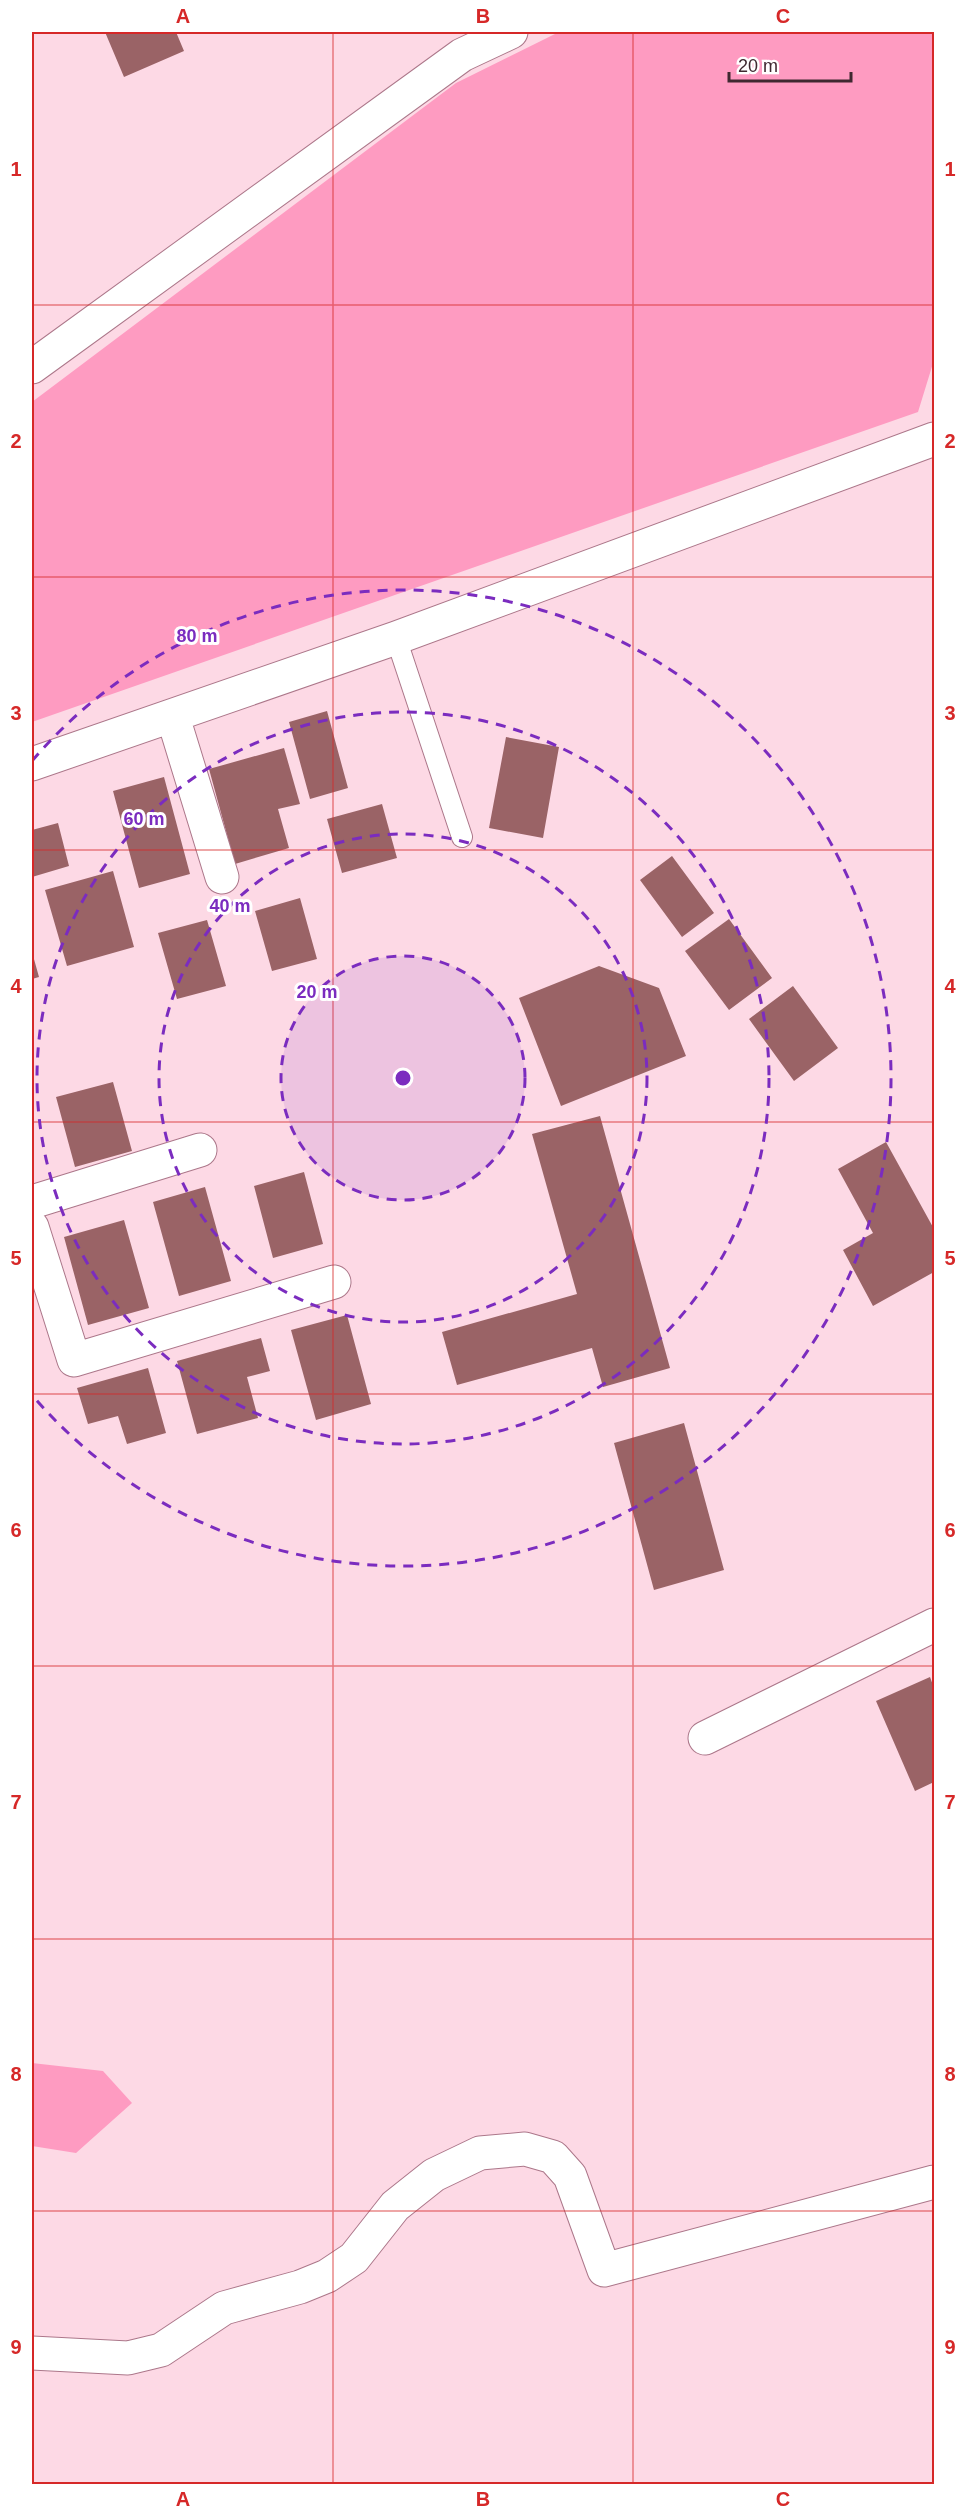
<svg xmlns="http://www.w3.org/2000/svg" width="966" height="2516" font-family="Arial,sans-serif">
  <rect width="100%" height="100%" fill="#fdd9e5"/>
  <path fill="#fe9bc1" d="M559 32H934V360L918 412 32 722V402L456 83Z
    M32 2063 103 2071 132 2103 76 2153 32 2146Z"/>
  <path fill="#9a6366" d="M105 32H176L184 51 124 77Z
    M327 711 348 788 310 799 289 722Z
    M506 737 559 747 543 838 489 828Z
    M284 748 300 804 278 809 289 848 235 864 209 769Z
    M164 777 190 874 139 888 113 791Z
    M382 804 397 858 342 873 327 819Z
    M58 823 69 866 32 877V830Z
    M672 856 714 913 682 937 640 880Z
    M113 871 134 947 67 966 45 890Z
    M300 898 317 959 272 971 255 911Z
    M729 919 772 978 729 1010 685 951Z
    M207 920 226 986 177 999 158 933Z
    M32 952 39 977 32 979Z
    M599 966 659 988 686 1056 561 1106 519 998Z
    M793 986 838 1048 794 1081 749 1019Z
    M113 1082 132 1151 75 1167 56 1097Z
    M600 1116 670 1368 603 1387 592 1348 457 1385 442 1332 577 1294 532 1134Z
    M886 1142 934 1229V1272L873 1306 843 1250 873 1233 838 1169Z
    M304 1172 323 1244 273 1258 254 1186Z
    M205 1187 231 1281 179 1296 153 1202Z
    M124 1220 149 1308 88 1325 64 1237Z
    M347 1315 371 1404 316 1420 291 1330Z
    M261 1338 270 1371 247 1377 258 1418 197 1434 177 1361Z
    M148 1368 166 1433 127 1444 118 1416 88 1424 77 1388Z
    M684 1423 724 1570 654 1590 614 1443Z
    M930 1677 934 1688V1782L915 1791 876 1701Z"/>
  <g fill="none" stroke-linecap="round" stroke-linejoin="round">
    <defs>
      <path id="service" d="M396 638 462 837"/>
      <path id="minor" d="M32 367 462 55 511 32
        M173 717 222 877
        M32 764 396 638 934 439
        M32 1202 200 1150
        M32 1227 74 1360 334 1282
        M705 1738 934 1625
        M32 2353 128 2358 161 2350 224 2308 300 2287 327 2276 354 2258 395 2206 434 2175 480 2153 525 2149 553 2157 570 2176 604 2270 934 2182"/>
    </defs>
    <use href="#service" stroke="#ac778a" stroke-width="22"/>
    <use href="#minor" stroke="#ac778a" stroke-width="35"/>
    <use href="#service" stroke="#fff" stroke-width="20"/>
    <use href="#minor" stroke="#fff" stroke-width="33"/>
  </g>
  <path fill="none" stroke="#d62828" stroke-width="1.5" stroke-opacity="0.55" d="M333 32V2484M633 32V2484M32 305H934M32 577H934M32 850H934M32 1122H934M32 1394H934M32 1666H934M32 1939H934M32 2211H934"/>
  <circle cx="403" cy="1078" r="122" fill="#7b2cbf" fill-opacity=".12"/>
  <g fill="none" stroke="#7b2cbf" stroke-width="3" stroke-dasharray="10 8">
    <circle cx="403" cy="1078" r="122"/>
    <circle cx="403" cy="1078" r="244"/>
    <circle cx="403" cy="1078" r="366"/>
    <path d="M32 761A488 488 0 1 1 32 1395"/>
  </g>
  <circle cx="403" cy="1078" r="9" fill="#7b2cbf" stroke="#fff" stroke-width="3"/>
  <g font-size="18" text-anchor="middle" font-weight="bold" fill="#7b2cbf" stroke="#fff" stroke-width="6" stroke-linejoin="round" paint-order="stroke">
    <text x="197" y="642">80 m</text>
    <text x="144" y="825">60 m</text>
    <text x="230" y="912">40 m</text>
    <text x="317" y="998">20 m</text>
  </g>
  <rect width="966" height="2516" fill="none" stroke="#ffffff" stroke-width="66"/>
  <path d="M729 72v9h122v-9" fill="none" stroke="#3f2830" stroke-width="3"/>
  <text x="738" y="72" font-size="18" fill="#3f2830" stroke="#ffffff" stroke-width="4.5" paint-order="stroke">20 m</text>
  <rect x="33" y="33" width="900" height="2450" fill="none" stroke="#d62828" stroke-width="2"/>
  <g font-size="20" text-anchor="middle" font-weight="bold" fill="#d62828">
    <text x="183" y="23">A</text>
    <text x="483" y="23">B</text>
    <text x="783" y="23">C</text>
    <text x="16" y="176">1</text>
    <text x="950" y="176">1</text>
    <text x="16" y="448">2</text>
    <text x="950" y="448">2</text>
    <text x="16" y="720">3</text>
    <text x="950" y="720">3</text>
    <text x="16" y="993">4</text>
    <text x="950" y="993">4</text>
    <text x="16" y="1265">5</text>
    <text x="950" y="1265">5</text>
    <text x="16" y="1537">6</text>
    <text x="950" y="1537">6</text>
    <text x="16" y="1809">7</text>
    <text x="950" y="1809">7</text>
    <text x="16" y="2081">8</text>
    <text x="950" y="2081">8</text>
    <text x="16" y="2354">9</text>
    <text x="950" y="2354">9</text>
    <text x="183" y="2506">A</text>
    <text x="483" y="2506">B</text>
    <text x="783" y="2506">C</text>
  </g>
</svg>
